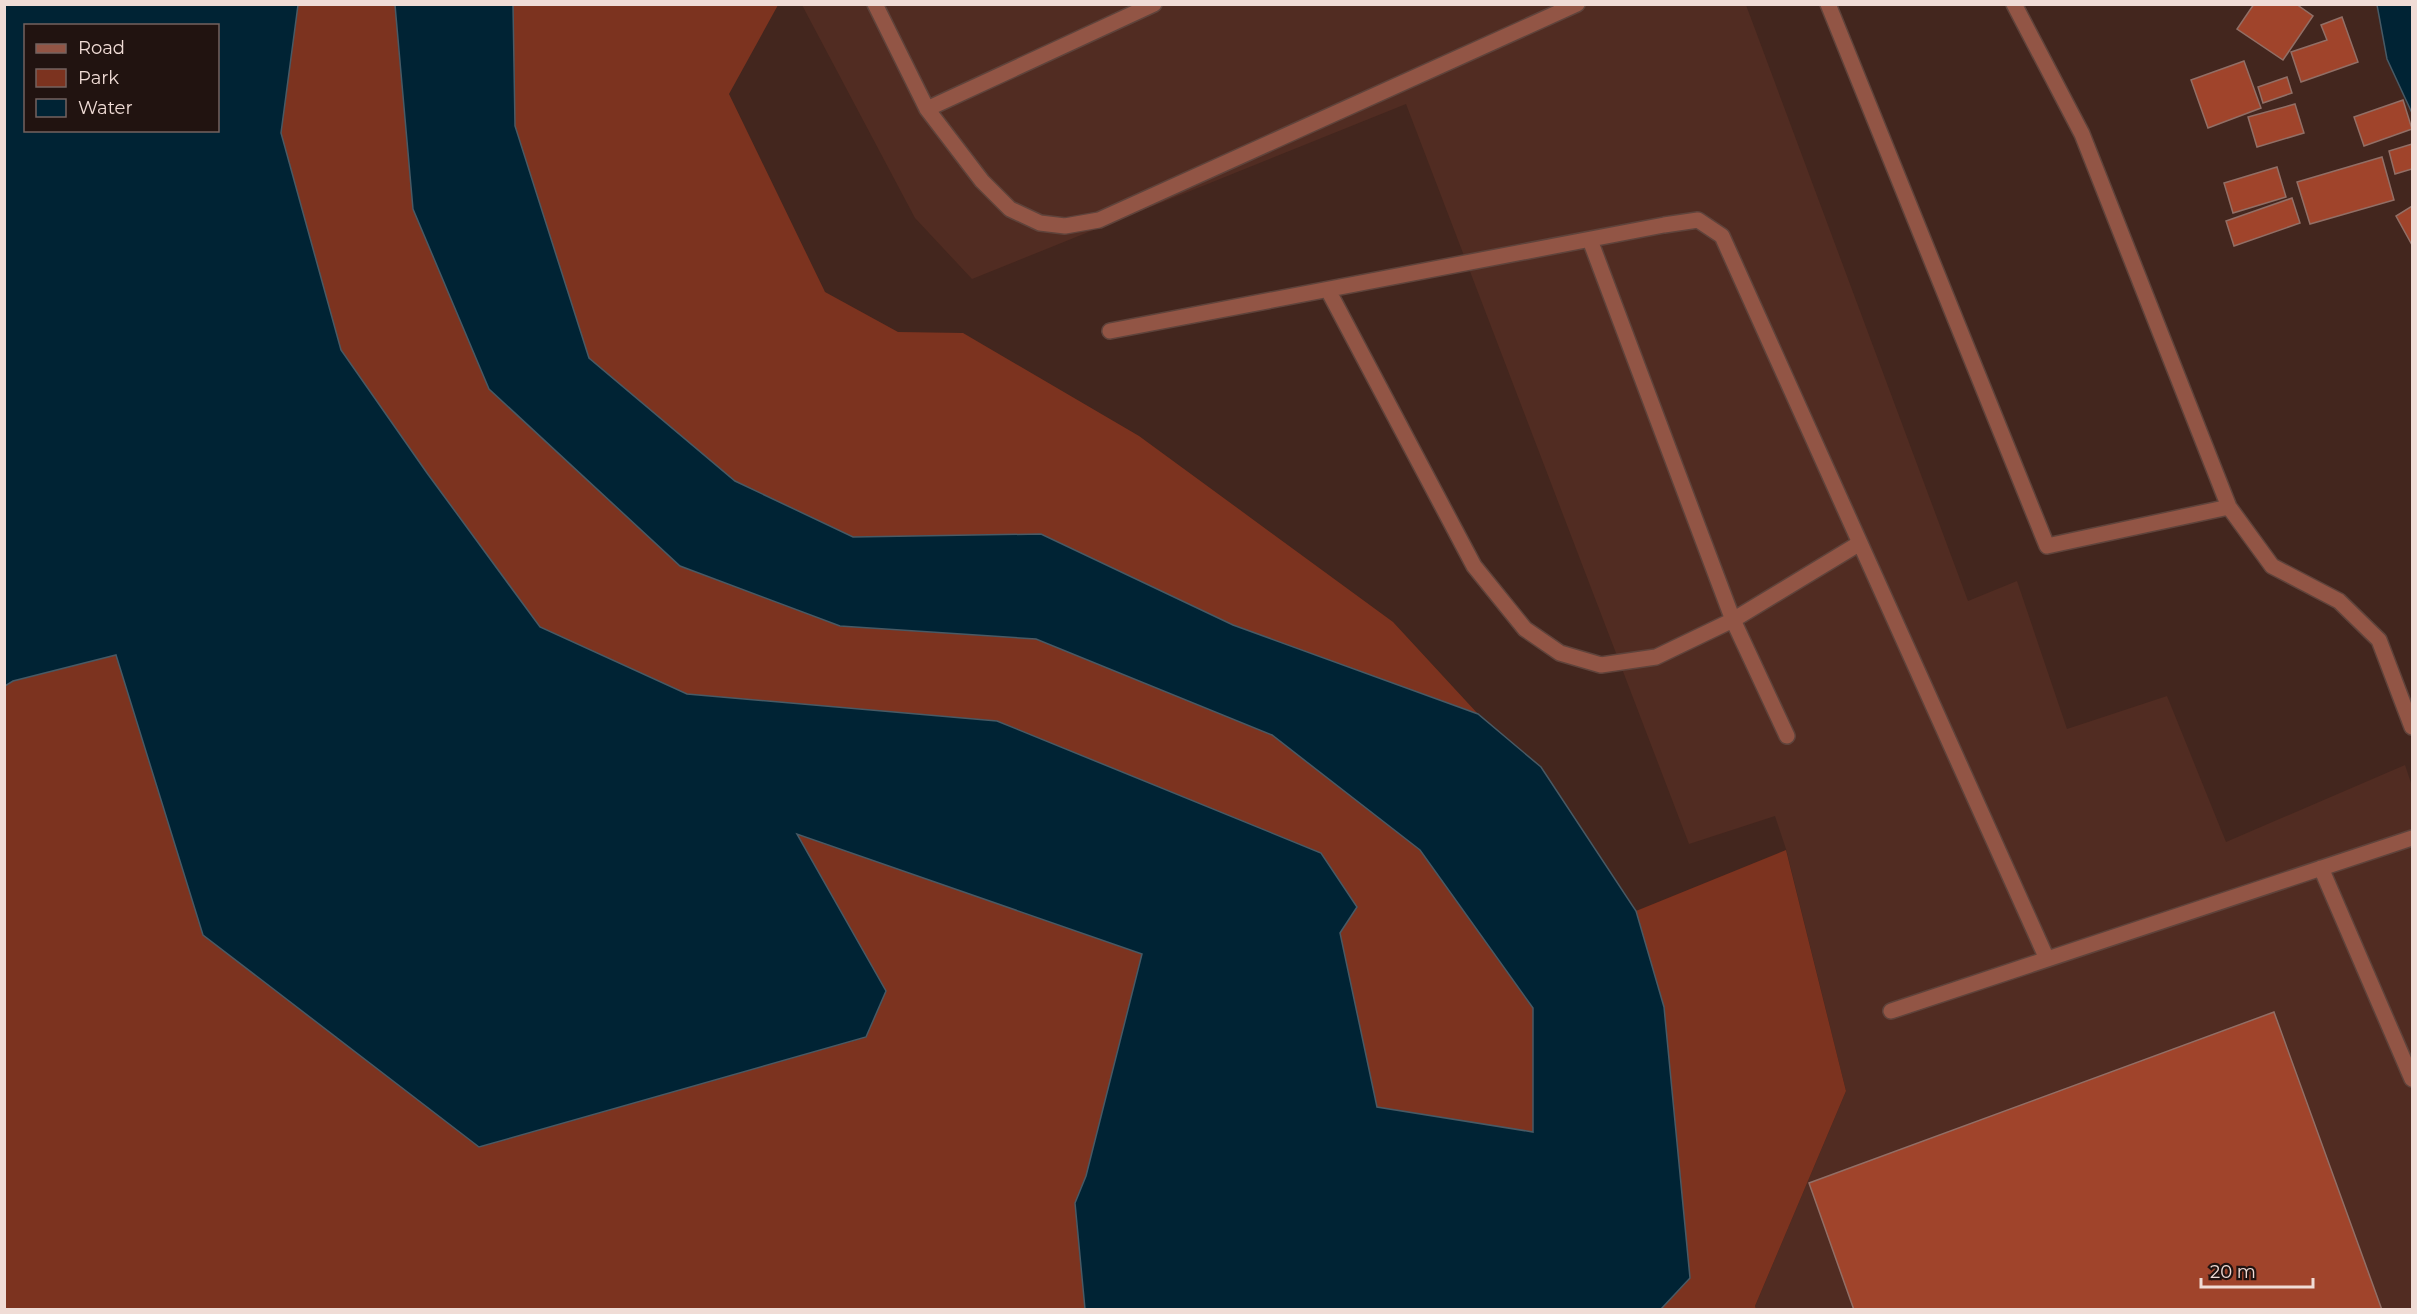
<svg xmlns="http://www.w3.org/2000/svg" width="2417" height="1314" font-family="Montserrat,sans-serif">
  <rect width="100%" height="100%" fill="#43261e"/>
  <path fill="#512c22" d="M802 5H1746L1968 601 2017 581 2067 729 2167 696 2226 842 2405 765 2412 786V1309H1756L1755 1306 1846 1091 1786 849 1775 816 1689 844 1406 104 972 279 915 218Z"/>
  <path fill="#7c331f" fill-rule="evenodd" d="M5 5H778L729 94 825 292 898 332 963 333 1139 436 1393 622 1478 714 1541 767 1636 911 1786 850 1846 1091 1755 1306 1756 1309 5 1310ZM26 26H218V130H26Z"/>
  <path fill="#002334" stroke="#485a65" stroke-width="1.5" fill-rule="evenodd" d="M5 4 298 5 281 133 341 350 427 473 540 627 687 694 997 721 1321 853 1357 907 1340 933 1377 1107 1533 1132V1008L1420 850 1272 735 1036 639 840 626 680 566 489 389 413 209 395 5H513L515 126 589 358 735 481 853 537 1041 534 1233 625 1478 714 1541 767 1636 911 1664 1007 1690 1278 1661 1309H1085L1075 1203 1086 1176 1142 954 797 834 886 991 866 1037 479 1147 203 935 116 655 13 681 5 686ZM26 26H218V130H26Z
    M2377 5H2412V113L2387 59Z"/>
  <path fill="#a0442b" stroke="#926f66" stroke-width="1.5" d="M2254 4H2296L2313 16 2283 60 2237 29Z
    M2342 17 2358 62 2301 82 2291 52 2327 40 2321 25Z
    M2244 61 2261 108 2208 128 2191 80Z
    M2287 77 2292 93 2263 103 2258 87Z
    M2403 100 2412 129 2364 146 2354 117Z
    M2295 104 2304 133 2257 147 2248 117Z
    M2412 144V169L2395 174 2389 151Z
    M2382 157 2394 200 2310 224 2297 182Z
    M2277 167 2286 197 2233 213 2224 183Z
    M2292 198 2300 223 2234 246 2226 221Z
    M2412 206V245L2396 216Z
    M2274 1012 2382 1310H1854L1809 1183Z"/>
  <g fill="none" stroke-linecap="round" stroke-linejoin="round">
    <defs>
      <path id="minor" d="M875 4 927 109 982 181 1010 209 1040 223 1065 226 1099 220 1577 4
        M1828 4 2047 546 2229 507
        M2014 4 2082 134 2229 507 2272 566 2339 601 2379 640 2412 727
        M927 109 1154 4
        M1590 240 1733 620 1787 736
        M1328 290 1474 566 1525 629 1560 653 1601 665 1656 657 1733 620 1860 543
        M1110 331 1664 225 1698 220 1722 236 2047 959
        M2321 868 2412 1079
        M1891 1011 2412 838"/>
    </defs>
    <use href="#minor" stroke="#5f433b" stroke-width="18"/>
    <use href="#minor" stroke="#925545" stroke-width="15"/>
  </g>
  <rect width="2417" height="1314" fill="none" stroke="#f0dcd6" stroke-width="12"/>
  <rect x="24" y="24" width="195" height="108" fill="#211310" stroke="#74635f" stroke-width="1.5"/>
  <rect x="36" y="44" width="30" height="9" fill="#925545" stroke="#74635f" stroke-width="1.5"/>
  <text x="78" y="54" font-size="18" fill="#f0dcd6">Road</text>
  <rect x="36" y="69" width="30" height="18" fill="#7c331f" stroke="#74635f" stroke-width="1.5"/>
  <text x="78" y="84" font-size="18" fill="#f0dcd6">Park</text>
  <rect x="36" y="99" width="30" height="18" fill="#002334" stroke="#74635f" stroke-width="1.5"/>
  <text x="78" y="114" font-size="18" fill="#f0dcd6">Water</text>
  <path d="M2201 1278v9h112v-9" fill="none" stroke="#f0dcd6" stroke-width="3"/>
  <text x="2210" y="1278" font-size="18" fill="#f0dcd6" stroke="#211310" stroke-width="4.5" paint-order="stroke">20 m</text>
</svg>
